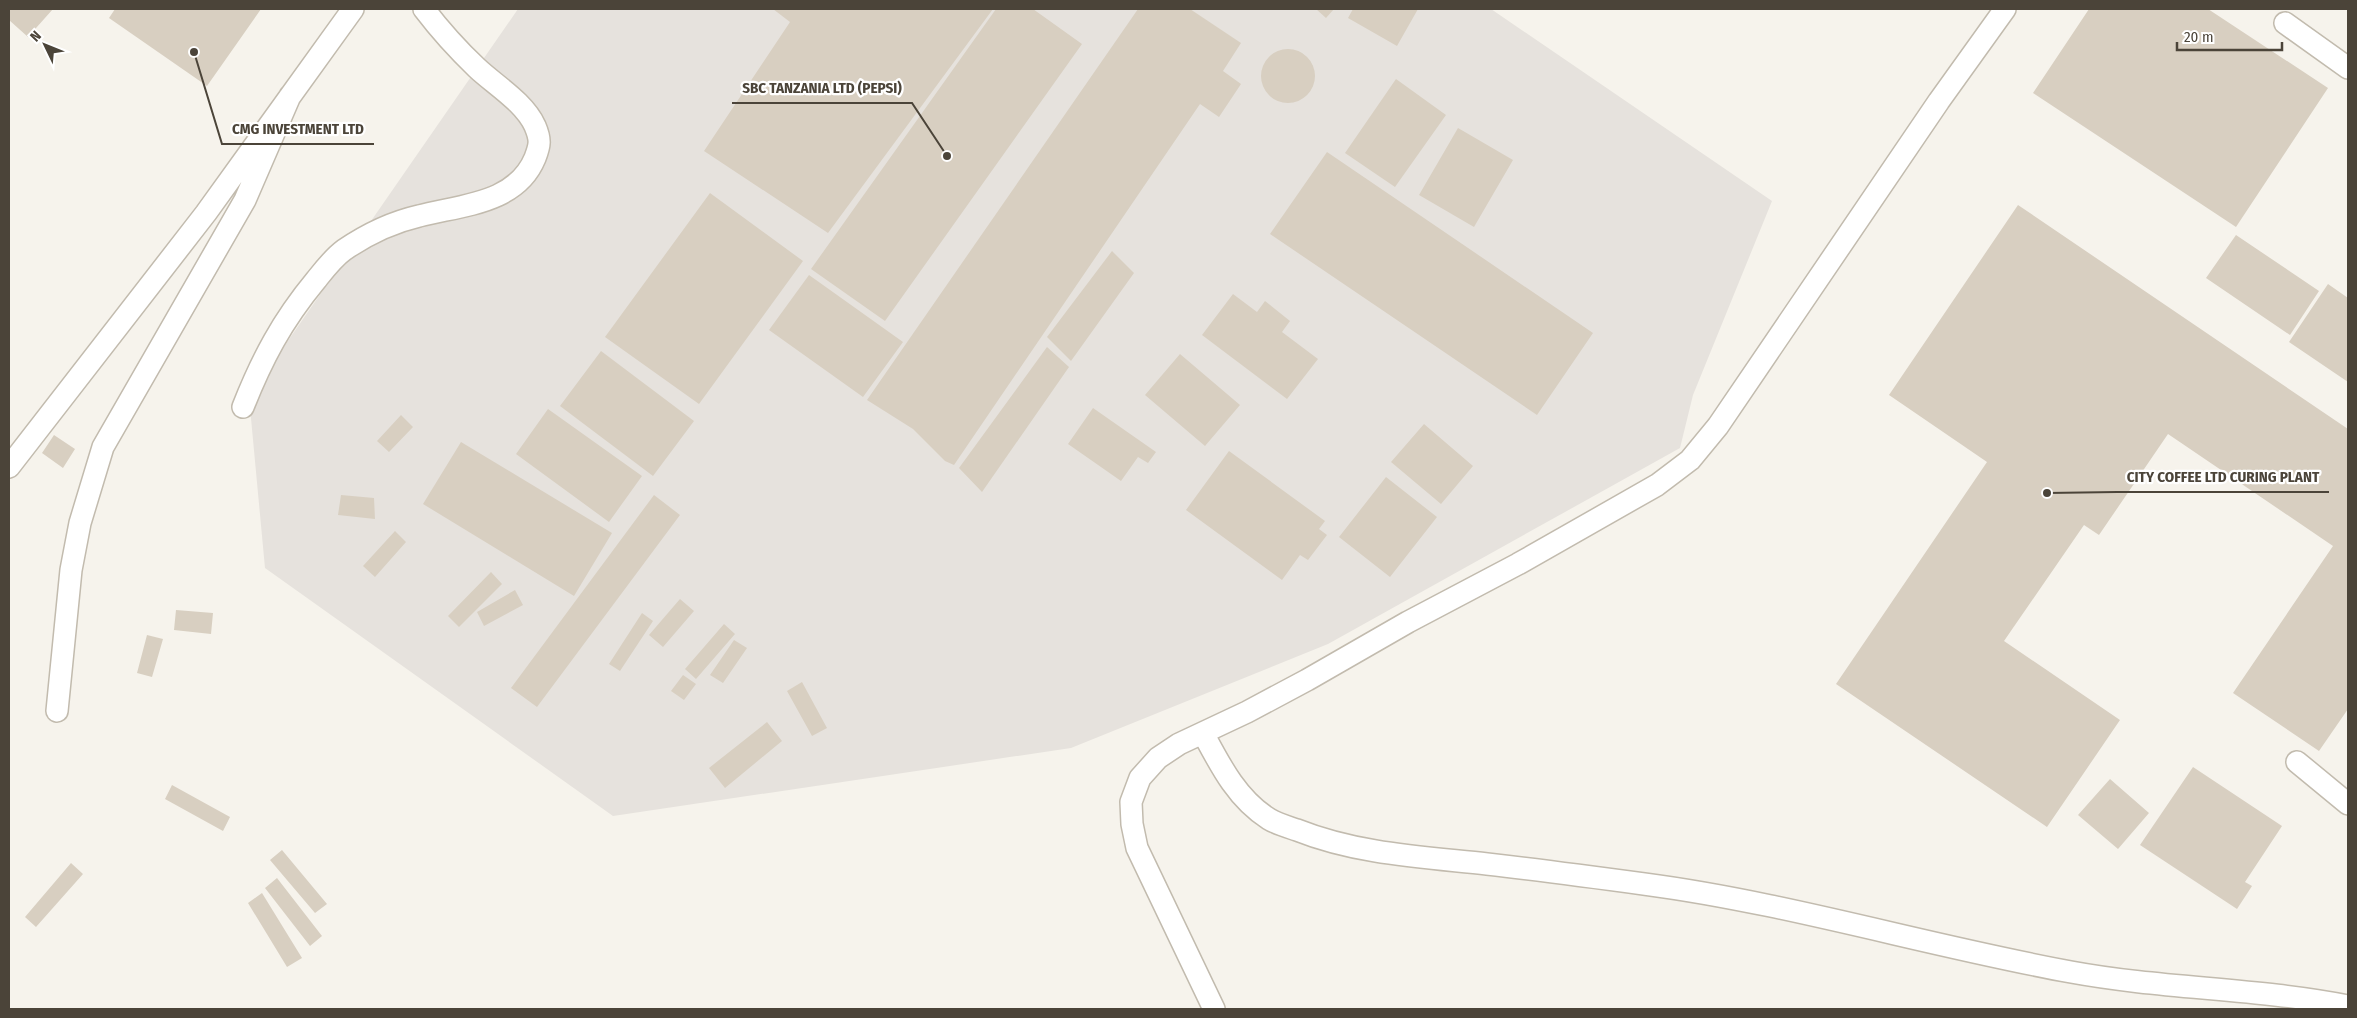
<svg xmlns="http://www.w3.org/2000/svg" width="2357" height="1018" font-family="'Fira Sans Condensed',sans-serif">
  <rect width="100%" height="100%" fill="#f6f3ec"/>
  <path fill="#e6e2dd" d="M518 9H1491L1772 201 1693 395 1680 448 1328 644 1071 748 613 816 265 568 249 397Z"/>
  <path fill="#d8cfc1" d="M9 9H53L28 37 9 20Z
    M115 9H261L207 86 109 18Z
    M773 9H993L828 233 704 151 790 22Z
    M996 9H1033L1082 44 885 321 811 269Z
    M1138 9H1190L1241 43 1223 71 1241 84 1219 117 1200 104 954 465 945 461 913 429 867 400Z
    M1316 9H1334L1326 18Z
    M1353 9H1418L1397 46 1348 18Z
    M2089 9H2208L2328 88 2236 227 2033 93Z
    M1261 76a27 27 0 1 1 54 0a27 27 0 1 1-54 0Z
    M1396 79 1446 115 1395 187 1345 153Z
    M1458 128 1513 160 1474 227 1419 195Z
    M1327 152 1593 333 1537 415 1270 234Z
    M710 193 803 261 699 404 605 337Z
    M2018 205 2348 429V709L2319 751 2233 693 2333 546 2168 434 2099 535 2084 525 2004 641 2120 720 2047 827 1836 684 1987 462 1889 395Z
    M2236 235 2319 291 2290 335 2206 278Z
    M1112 251 1134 273 1071 361 1047 337Z
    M809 275 903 342 863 397 769 330Z
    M2328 284 2348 298V382L2289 342Z
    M1233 294 1257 312 1265 301 1290 321 1282 332 1318 359 1287 399 1202 335Z
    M1047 347 1069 367 982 492 959 468Z
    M601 351 694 421 653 476 560 406Z
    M1180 354 1240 405 1205 446 1145 395Z
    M1093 408 1156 452 1148 463 1138 457 1121 481 1068 444Z
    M548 409 642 476 609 522 516 454Z
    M401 415 413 427 389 452 377 441Z
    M1424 424 1473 466 1441 504 1391 462Z
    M54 435 75 449 63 468 42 453Z
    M461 442 612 533 574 596 423 504Z
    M1229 451 1325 521 1319 529 1327 535 1308 560 1300 555 1282 580 1186 510Z
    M1386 477 1437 517 1390 577 1339 537Z
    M341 495 374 498 375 519 338 515Z
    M654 495 680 515 537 707 511 688Z
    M395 531 406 542 375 577 363 566Z
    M491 572 502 584 459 627 448 616Z
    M515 590 523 605 484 626 477 612Z
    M680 599 694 611 663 647 649 635Z
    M176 610 213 613 211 634 174 630Z
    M642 613 653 621 620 671 609 664Z
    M724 624 735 634 696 679 685 669Z
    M147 635 163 639 152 677 137 673Z
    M734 640 747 648 723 683 710 675Z
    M683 675 696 684 684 700 671 691Z
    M802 682 827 728 812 736 787 691Z
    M767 722 782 741 725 788 709 768Z
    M2193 767 2282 826 2245 882 2252 886 2237 909 2140 845Z
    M2110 779 2149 813 2118 849 2078 815Z
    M172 785 230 817 223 831 165 799Z
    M282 850 327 904 315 913 270 860Z
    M71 863 83 874 36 927 25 917Z
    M277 878 322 936 310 946 265 888Z
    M262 893 302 958 287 967 248 903Z"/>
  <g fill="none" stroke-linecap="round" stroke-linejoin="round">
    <defs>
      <path id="service" d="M2285 23 2348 68
        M243 407C262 359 282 321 316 280 324 270 333 258 344 250 366 235 393 222 419 216 461 205 516 204 535 158 540 145 541 140 535 126 524 102 495 85 477 68 457 49 440 30 424 9
        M9 467 206 213 353 9
        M57 711 71 570 80 523 103 447 245 200 290 96
        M1203 733C1220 765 1237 799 1269 819 1277 824 1288 827 1297 830 1357 854 1423 857 1487 864 1539 870 1592 877 1644 884 1788 903 1928 946 2071 972 2163 989 2257 988 2348 1006
        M2297 762 2348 804
        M1214 1009 1137 848 1132 824 1131 802 1140 778 1158 758 1179 744 1247 712 1307 680 1408 622 1518 564 1657 485 1690 460 1718 426 1939 101 2005 9"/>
    </defs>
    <use href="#service" stroke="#c2bbae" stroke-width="24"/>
    <use href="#service" stroke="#fff" stroke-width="21"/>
  </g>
  <path fill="none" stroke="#4b4439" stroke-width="2" d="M947 156L912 103H732M194 52L222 144H374M2047 493L2117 492H2329"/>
  <g fill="#4b4439" stroke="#fff" stroke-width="2">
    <circle cx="947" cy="156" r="5"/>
    <circle cx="194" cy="52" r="5"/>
    <circle cx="2047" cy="493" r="5"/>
  </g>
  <g font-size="15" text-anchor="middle" font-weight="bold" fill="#4b4439" stroke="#fff" stroke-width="4.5" stroke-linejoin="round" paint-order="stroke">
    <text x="822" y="93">SBC TANZANIA LTD (PEPSI)</text>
    <text x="298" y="134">CMG INVESTMENT LTD</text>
    <text x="2223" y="482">CITY COFFEE LTD CURING PLANT</text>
  </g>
  <rect width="2357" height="1018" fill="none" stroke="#4b4439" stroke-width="20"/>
  <g transform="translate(45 45) rotate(313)" stroke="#ffffff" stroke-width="4" paint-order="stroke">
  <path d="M0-4L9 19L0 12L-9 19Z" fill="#4b4439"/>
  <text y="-8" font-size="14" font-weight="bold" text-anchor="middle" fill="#4b4439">N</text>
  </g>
  <path d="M2177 42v8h105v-8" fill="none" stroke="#4b4439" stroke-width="2.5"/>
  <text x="2184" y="42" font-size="15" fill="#4b4439" stroke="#ffffff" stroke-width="4" paint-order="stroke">20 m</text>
</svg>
